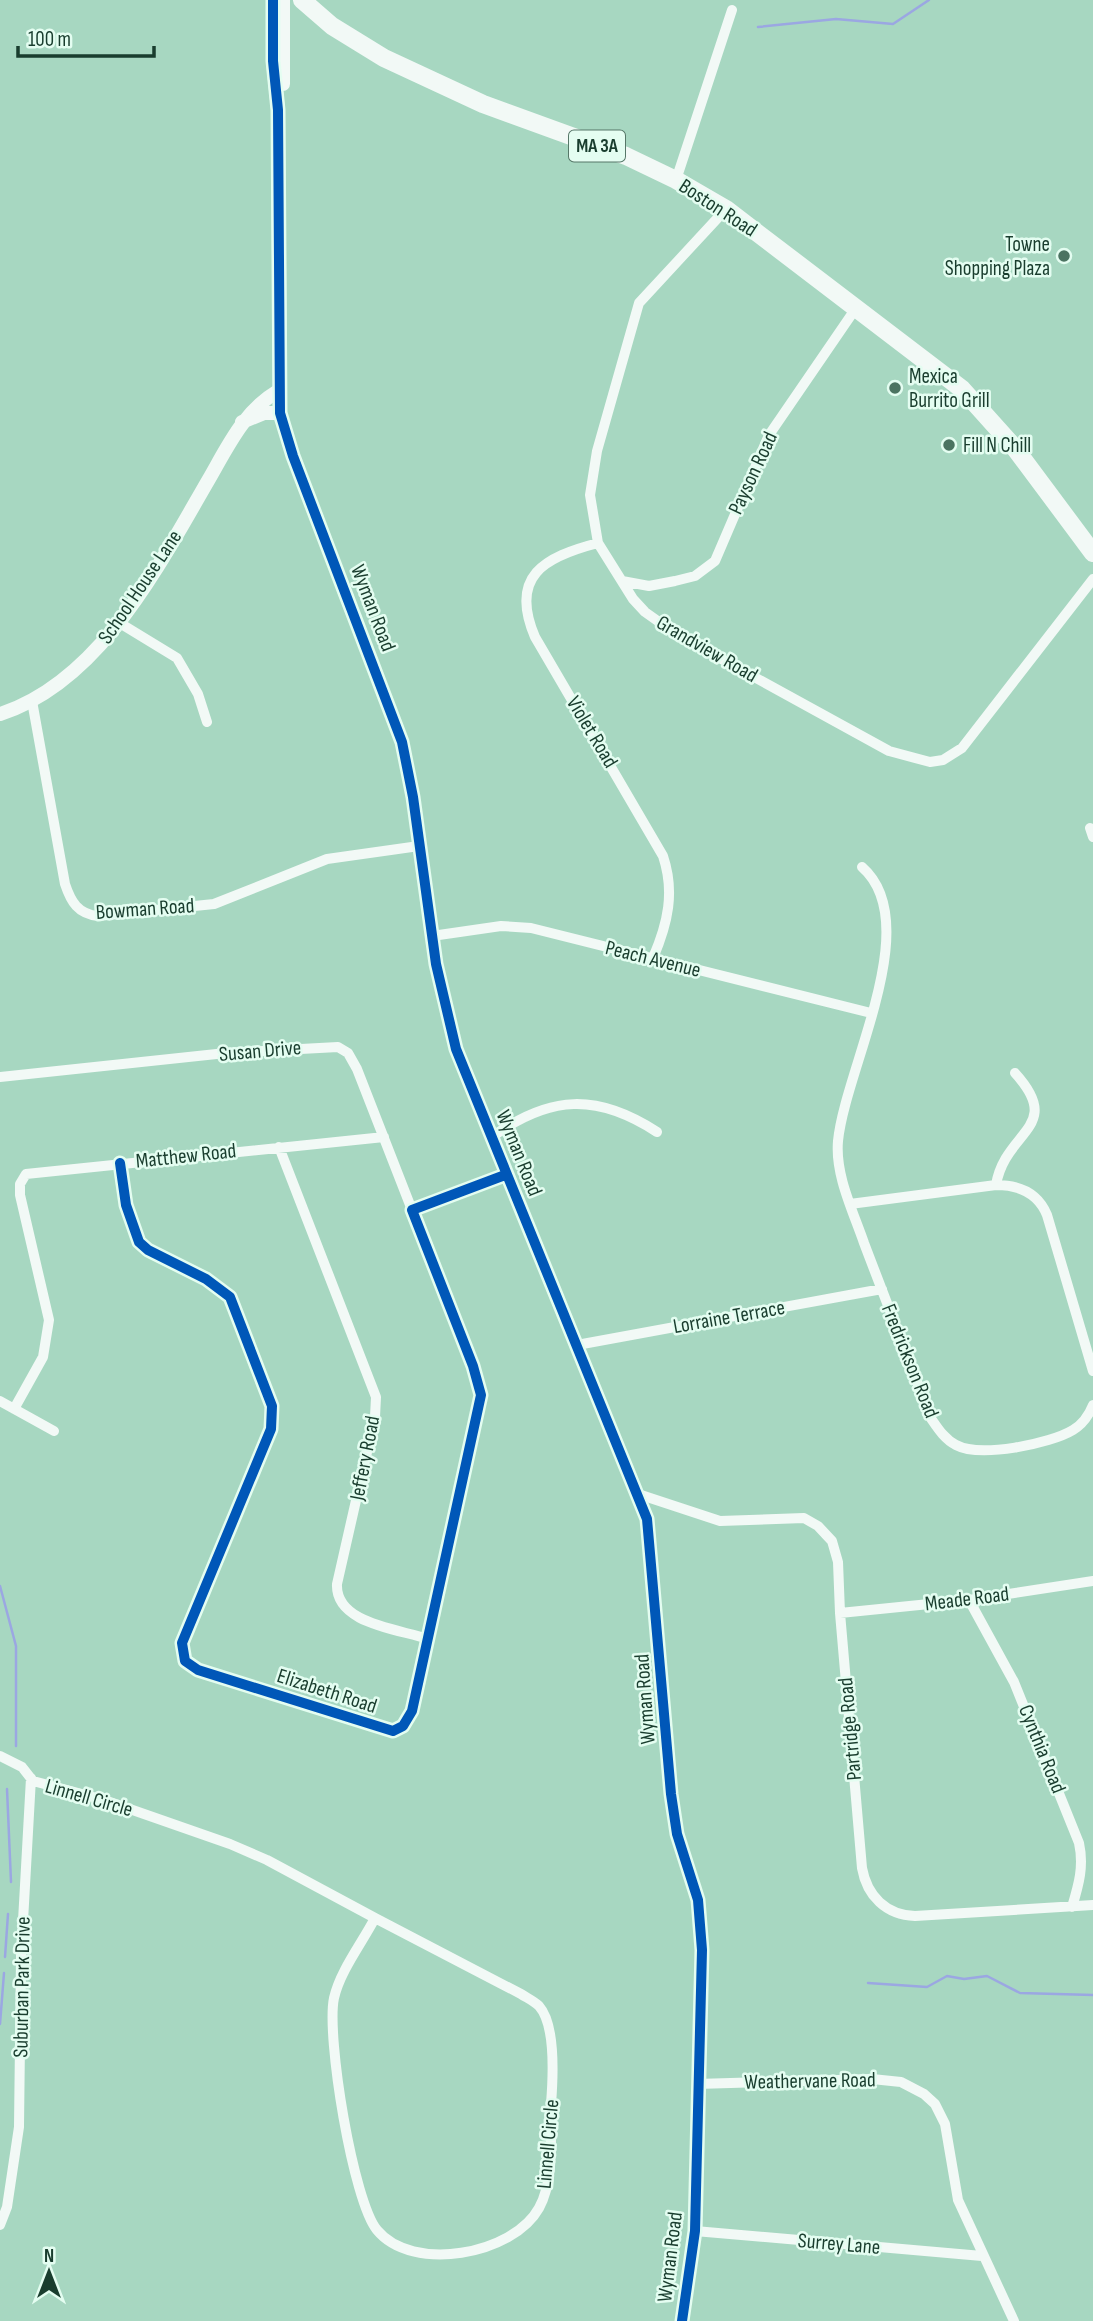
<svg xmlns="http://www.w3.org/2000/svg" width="1093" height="2321" font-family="'Sofia Sans Condensed',sans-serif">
  <rect width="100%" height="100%" fill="#a7d7c1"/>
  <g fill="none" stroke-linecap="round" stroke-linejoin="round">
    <path stroke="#9ba7e2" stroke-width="2.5" d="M758 27 836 19 893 24 929 0
      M0 1586 16 1646V1746
      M7 1789 11 1882
      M5 1957 8 1914
      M868 1983 927 1987 947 1976 964 1979 987 1976 1020 1993 1093 1995
      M0 2024 4 1973"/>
    <path stroke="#f2f9f6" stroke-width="10" d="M676 180 732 10
      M726 209 639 303 597 451 590 495 598 543 633 599 645 612 676 634 889 751 930 762 943 760 962 748 1093 579
      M280 413 293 456 402 742 413 797 436 964 456 1049 647 1519 671 1794 677 1834 698 1900 702 1950 695 2231 682 2321
      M598 543C544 557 509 576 535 637L663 856C675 892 668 923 653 958
      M622 581 649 586 675 581 695 576 715 561 769 435 856 308
      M118 622 177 658 198 694 207 722
      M32 701 65 884C71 902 78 914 98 916L214 904 327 859 419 846
      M1090 828 1093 837
      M862 867C926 923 845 1069 838 1141 835 1175 853 1211 864 1243 886 1301 909 1359 930 1417 937 1427 944 1439 956 1445 980 1458 1050 1444 1073 1430 1083 1424 1089 1415 1093 1405
      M432 936 501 926 531 928 871 1013
      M0 1077 226 1053 338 1047 348 1053 357 1069 412 1210
      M492 1137C550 1095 597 1093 657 1132
      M279 1147 376 1397 375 1417 337 1584C335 1624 399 1629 428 1639
      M120 1163 126 1205 139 1242 148 1250 206 1279 230 1297 272 1406 271 1429 182 1643 185 1661 198 1670 393 1731 403 1726 412 1711 481 1395 473 1366 412 1210 505 1175
      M996 1185C1005 1130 1065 1128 1015 1073
      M850 1204 996 1185C1019 1185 1038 1193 1047 1215L1093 1371
      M577 1345 882 1289
      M0 1401 54 1431
      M14 1409 43 1357 49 1320 20 1195V1184L26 1174 384 1137
      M638 1494 720 1521 804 1518 818 1526 832 1541 838 1562 840 1613 862 1868C867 1896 886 1915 915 1916L1093 1905
      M969 1600 1014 1682 1079 1843C1084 1866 1079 1884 1072 1907
      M840 1613 969 1600 1093 1581
      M0 1756 22 1767 33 1781 104 1800 230 1844 267 1860 375 1918
      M375 1918 521 1994C527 1998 534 2001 539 2006 556 2025 553 2079 551 2104 550 2136 555 2179 539 2208 513 2255 412 2273 377 2230 353 2201 326 2036 334 1998 340 1971 362 1943 375 1918Z
      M697 2084 872 2079 901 2082 924 2094 935 2104 945 2124 958 2200 1014 2321
      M0 2225 7 2207 19 2127 21 1957 31 1778
      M695 2231 982 2256"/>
    <path stroke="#f2f9f6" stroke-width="14" d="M283 84V0
      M242 422 264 413H280L278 110 273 61V0
      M0 714C100 682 159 565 209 479 228 446 244 411 278 391"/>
    <path stroke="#f2f9f6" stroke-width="18" d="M302 0 332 26 384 58 483 104 626 156 676 180 726 209 962 389 1014 447 1093 553"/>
    <defs>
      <path id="cycleway" d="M273 0V61L278 110 280 413 293 456 402 742 413 797 436 964 456 1049 647 1519 671 1794 677 1834 698 1900 702 1950 695 2231 682 2321
        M120 1163 126 1205 139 1242 148 1250 206 1279 230 1297 272 1406 271 1429 182 1643 185 1661 198 1670 393 1731 403 1726 412 1711 481 1395 473 1366 412 1210 505 1175"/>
    </defs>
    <use href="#cycleway" stroke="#e4fdf1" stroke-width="15"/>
    <use href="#cycleway" stroke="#0057b8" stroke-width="10"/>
  </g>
  <g fill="#4b7361" stroke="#e4fdf1" stroke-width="2.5">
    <circle cx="1064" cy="256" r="7"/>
    <circle cx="895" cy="388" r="7"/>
    <circle cx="949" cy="445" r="7"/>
  </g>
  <g text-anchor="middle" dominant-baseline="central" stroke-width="5" stroke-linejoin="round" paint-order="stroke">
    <rect fill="#e4fdf1" stroke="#567768" stroke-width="2" x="569" y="130.5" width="56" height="31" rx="5"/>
    <g font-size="19" font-weight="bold" fill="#193d2e">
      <text x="597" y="146">MA 3A</text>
    </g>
    <g font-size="21" fill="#193d2e" stroke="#e4fdf1">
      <text transform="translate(718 208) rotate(33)">Boston Road</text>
      <text transform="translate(753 473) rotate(-65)">Payson Road</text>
      <text transform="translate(140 587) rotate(-56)">School House Lane</text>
      <text transform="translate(373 608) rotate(69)">Wyman Road</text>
      <text transform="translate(707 649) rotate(30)">Grandview Road</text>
      <text transform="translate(592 732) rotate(59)">Violet Road</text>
      <text transform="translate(145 909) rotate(-4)">Bowman Road</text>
      <text transform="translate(653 959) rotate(14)">Peach Avenue</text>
      <text transform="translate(260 1051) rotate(-5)">Susan Drive</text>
      <text transform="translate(519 1153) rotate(68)">Wyman Road</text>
      <text transform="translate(186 1156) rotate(-6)">Matthew Road</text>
      <text transform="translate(729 1317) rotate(-10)">Lorraine Terrace</text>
      <text transform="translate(910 1361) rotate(68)">Fredrickson Road</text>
      <text transform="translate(365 1458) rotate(-79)">Jeffery Road</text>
      <text transform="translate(967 1599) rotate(-7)">Meade Road</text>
      <text transform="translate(327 1691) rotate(18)">Elizabeth Road</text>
      <text transform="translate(645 1699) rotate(-94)">Wyman Road</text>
      <text transform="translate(850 1729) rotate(-95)">Partridge Road</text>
      <text transform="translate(1042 1749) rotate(68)">Cynthia Road</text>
      <text transform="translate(89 1798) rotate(16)">Linnell Circle</text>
      <text transform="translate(22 1987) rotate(-89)">Suburban Park Drive</text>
      <text transform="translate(810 2081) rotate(-1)">Weathervane Road</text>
      <text transform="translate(548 2144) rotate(-85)">Linnell Circle</text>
      <text transform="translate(839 2244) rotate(5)">Surrey Lane</text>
      <text transform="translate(670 2257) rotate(-83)">Wyman Road</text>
    </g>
    <g font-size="21" fill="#193d2e" stroke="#e4fdf1" text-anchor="start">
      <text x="1050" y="244" text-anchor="end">Towne<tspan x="1050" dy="24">Shopping Plaza</tspan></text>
      <text x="909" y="376">Mexica<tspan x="909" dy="24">Burrito Grill</tspan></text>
      <text x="963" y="445">Fill N Chill</text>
    </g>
  </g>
  <g transform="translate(49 2272)" stroke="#e4fdf1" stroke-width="5" paint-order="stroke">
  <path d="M0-5L12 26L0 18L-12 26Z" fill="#193d2e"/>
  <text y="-10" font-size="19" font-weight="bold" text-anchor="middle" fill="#193d2e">N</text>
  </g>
  <path d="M18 46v10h136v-10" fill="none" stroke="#193d2e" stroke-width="3.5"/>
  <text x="28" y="46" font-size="21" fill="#193d2e" stroke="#e4fdf1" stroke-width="5" paint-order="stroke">100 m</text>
</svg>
